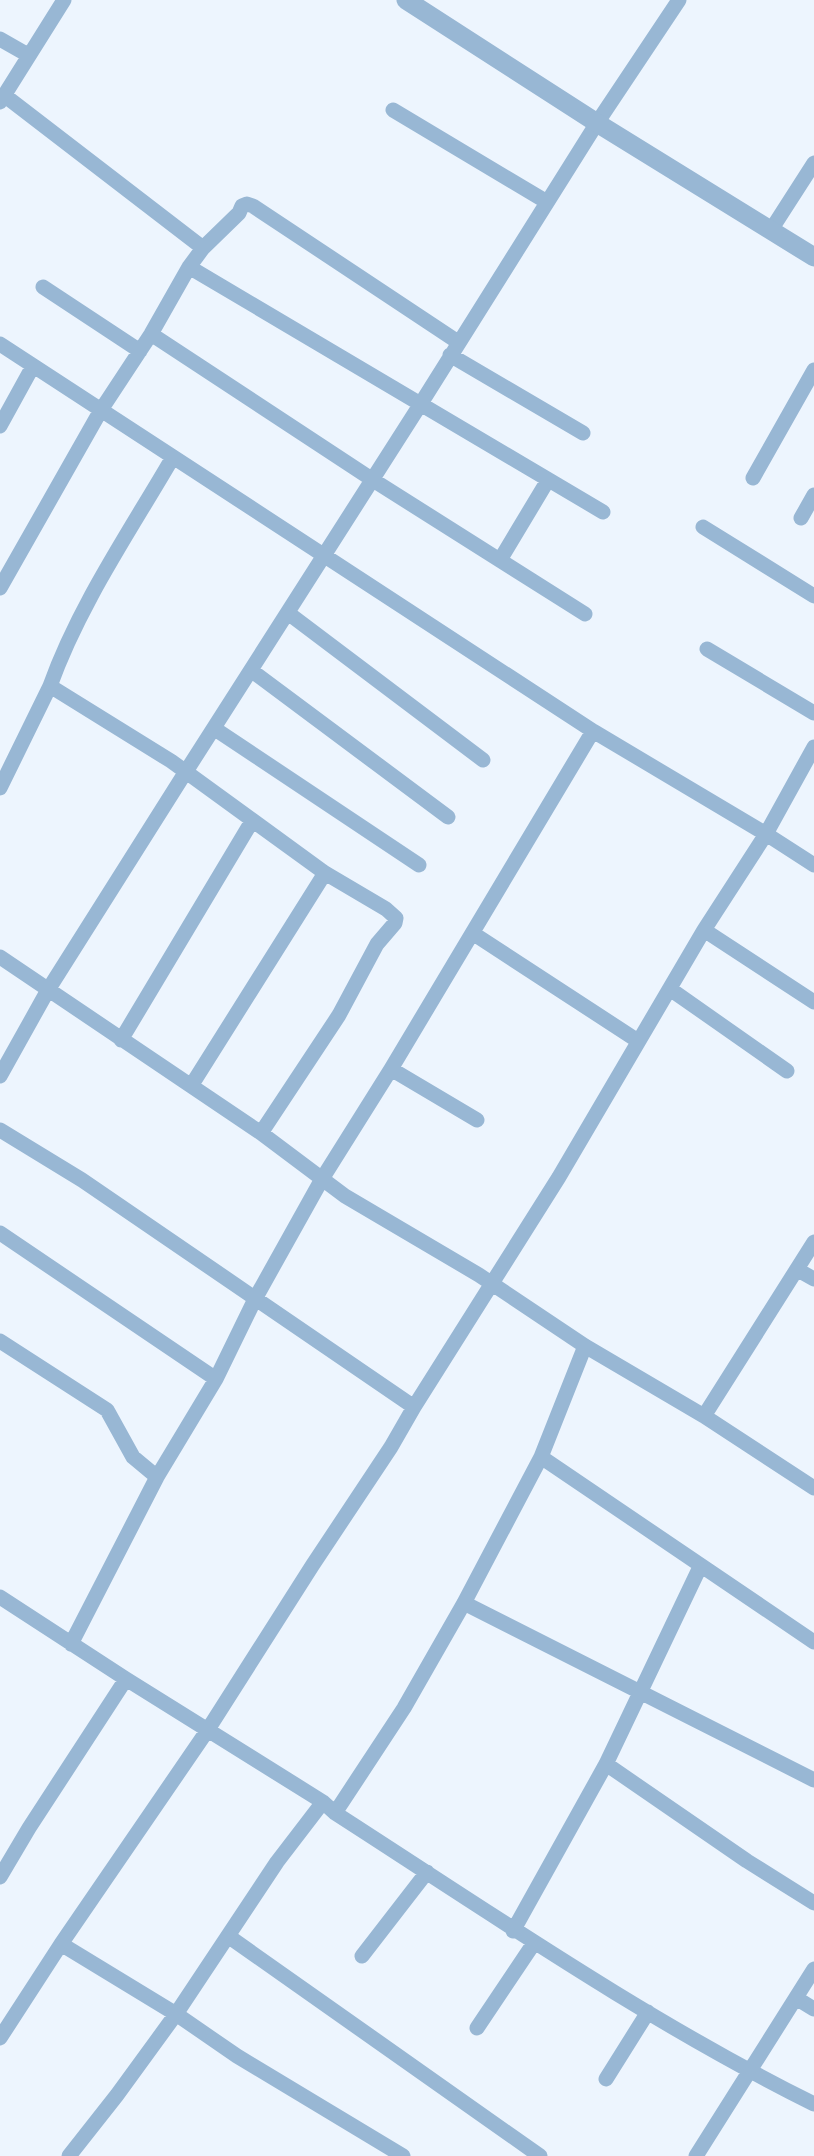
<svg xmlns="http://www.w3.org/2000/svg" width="814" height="2156" font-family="Arial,sans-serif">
  <rect width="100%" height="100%" fill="#edf5fe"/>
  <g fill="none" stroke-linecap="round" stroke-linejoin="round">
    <path stroke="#98b7d4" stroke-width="15" d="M0 39 28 55
      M4 95 203 248
      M0 102 64 0
      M393 110 547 202
      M771 230 814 163
      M189 267 603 512
      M43 287 140 351
      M151 334 373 480 585 614
      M0 344 593 731 766 834 814 865
      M450 355 583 433
      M0 426 33 366
      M173 457C130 531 79 605 50 686L171 761 325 873 386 909 396 918 395 923 377 944 339 1015 261 1133
      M753 478 814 370
      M801 518 814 495
      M703 527 814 596
      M500 560 548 480
      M0 588 101 410 151 334 189 267 203 248 239 213 242 206 247 204 253 206 458 342
      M288 613 483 760
      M707 649 814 713
      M252 671 448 817
      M215 729 419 865
      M0 788 50 686
      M704 930 814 1002
      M474 934 638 1041
      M0 957 261 1133 345 1196 479 1275 585 1346 704 1416 814 1488
      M670 989 787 1071
      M121 1040 252 821
      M391 1069 477 1120
      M0 1076 48 990 185 773 420 405 597 123 679 0
      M191 1086 325 873
      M0 1130 82 1180 414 1407
      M0 1233 216 1379
      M798 1270 814 1279
      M0 1341 107 1410 133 1457 157 1477
      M704 1416 814 1242
      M541 1457 814 1642
      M0 1597 126 1679 323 1802 335 1813C492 1914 647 2021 814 2104
      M464 1603 814 1780
      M71 1644 157 1477 216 1379 255 1299 322 1179 391 1069 593 731
      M606 1764 747 1861 814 1903
      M335 1813 404 1708 464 1603 541 1457 585 1346
      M0 1877 29 1828 126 1679
      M513 1931 606 1764 700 1567
      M228 1936 540 2156
      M61 1944 176 2014 237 2056 403 2156
      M362 1956 427 1872
      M796 1998 814 2009
      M477 2028 534 1943
      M0 2038 61 1944 207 1731 312 1566 391 1447 414 1407 559 1177 704 930 766 834 814 747
      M606 2079 648 2012
      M69 2156 117 2095 176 2014 277 1862 323 1802
      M696 2156 814 1969"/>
    <path stroke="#98b7d4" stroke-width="19" d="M406 0 597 123 814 257"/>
  </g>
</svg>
